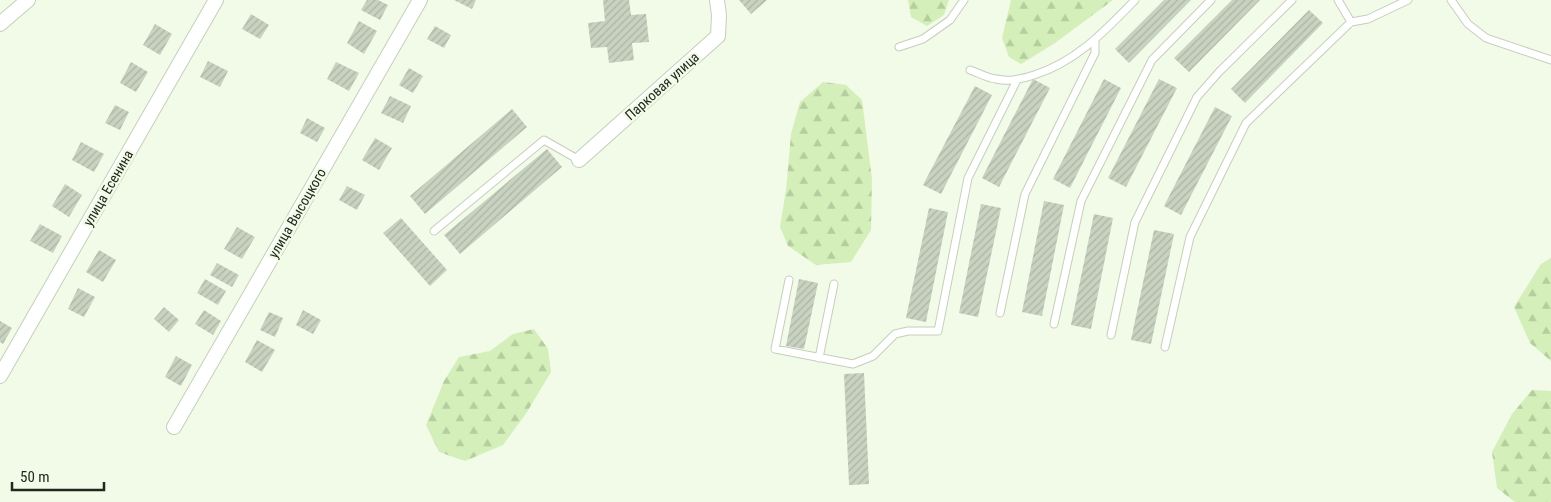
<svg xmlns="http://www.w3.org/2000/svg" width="1551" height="502" font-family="'Roboto Condensed',sans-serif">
  <defs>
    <pattern id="forest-firs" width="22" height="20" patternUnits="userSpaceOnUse" patternTransform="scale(1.25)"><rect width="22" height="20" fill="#d4efb9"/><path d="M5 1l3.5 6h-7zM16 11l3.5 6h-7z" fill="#b6cd9f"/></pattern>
    <pattern id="building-hatch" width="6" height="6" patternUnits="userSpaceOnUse" patternTransform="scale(1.25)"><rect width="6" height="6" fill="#c9d2c0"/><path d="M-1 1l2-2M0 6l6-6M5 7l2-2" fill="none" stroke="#acb4a5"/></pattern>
  </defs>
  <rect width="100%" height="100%" fill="#f2fbe8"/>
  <path fill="url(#forest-firs)" d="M908 0H949L944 15 927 26 911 17Z
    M1011 0H1113L1055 43 1021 64 1009 57 1002 38Z
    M823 82 846 85 862 100 872 179 871 230 851 262 816 265 788 246 780 227 786 190 791 134 800 102Z
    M1551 258V361L1530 343 1514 307 1541 264Z
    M534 329 548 349 551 372 527 412 503 445 465 461 439 452 426 425 444 381 459 357 490 351 513 334Z
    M1532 390 1551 391V502H1515L1497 488 1492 452 1512 414Z"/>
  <path fill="url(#building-hatch)" d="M367 0H378L388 5 380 20 361 10Z
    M454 0H476L472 9Z
    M603 0H629L631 15 646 14 649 42 632 43 634 60 609 63 607 47 591 48 588 23 605 21Z
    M739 0H767L751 14Z
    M1164 0H1191L1129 63 1115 49Z
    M1232 0H1260L1189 72 1174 58Z
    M1309 10 1323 23 1245 103 1231 89Z
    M251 14 269 25 260 39 242 29Z
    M359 21 377 31 364 54 347 43Z
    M155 24 172 34 160 55 143 45Z
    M435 26 451 35 444 48 427 39Z
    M208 61 228 71 220 87 200 77Z
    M131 62 148 72 136 92 120 83Z
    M336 62 359 73 349 91 327 79Z
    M409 68 423 76 413 93 399 85Z
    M1033 79 1050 88 999 187 982 178Z
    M1104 79 1121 88 1070 188 1053 179Z
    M1159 79 1177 88 1126 187 1108 178Z
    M975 86 992 95 941 194 923 185Z
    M390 96 411 106 403 123 381 113Z
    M115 105 129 112 120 130 105 123Z
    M1215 107 1232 116 1181 215 1164 206Z
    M512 109 527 127 425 214 410 196Z
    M307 118 325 128 317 142 300 133Z
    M375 138 392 148 379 170 362 160Z
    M81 142 104 154 94 172 72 160Z
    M547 149 562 167 460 254 444 235Z
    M65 184 82 195 69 217 52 206Z
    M347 186 365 195 357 210 339 200Z
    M1044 201 1064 205 1042 316 1022 312Z
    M981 204 1001 208 978 317 959 313Z
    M929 208 948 212 926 322 906 318Z
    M1094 214 1113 218 1091 329 1071 325Z
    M401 218 447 270 430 286 383 233Z
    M40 224 62 236 53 253 30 241Z
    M237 227 255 237 242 259 224 249Z
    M1154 230 1174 234 1151 344 1131 340Z
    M99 250 116 260 103 282 86 272Z
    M217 263 239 275 232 287 210 275Z
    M205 279 226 291 218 305 197 293Z
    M799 279 818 283 804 349 786 346Z
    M78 288 95 297 84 317 68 309Z
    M164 307 179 320 169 332 154 319Z
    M204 310 221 321 213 335 195 324Z
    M303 310 321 320 313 334 296 325Z
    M269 312 283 318 275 337 260 330Z
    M0 321 12 328 3 344 0 342Z
    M257 340 275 350 262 372 245 362Z
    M176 356 192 365 181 386 165 377Z
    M864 373 869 484 849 485 844 374Z"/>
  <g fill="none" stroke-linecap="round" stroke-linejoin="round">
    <defs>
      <path id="service" d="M1338 0 1351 22
        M1451 0 1468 24 1486 38 1551 60
        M899 47 923 39 950 20 964 0
        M970 70C979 73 987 78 996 79 1009 82 1021 79 1034 75 1076 62 1105 31 1135 0
        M434 231 544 140 579 160
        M789 280 775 349 853 364 873 356 895 334 908 331H938L968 178 1017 80
        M1000 313 1025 194 1095 53V41
        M1054 324 1081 201 1152 60 1211 0
        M1111 335 1135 222 1197 97 1219 72 1292 0
        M1165 347 1190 237 1246 123 1351 22 1368 19 1408 0
        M819 358 834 284"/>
      <path id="minor" d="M0 24 28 0
        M579 160 718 36 719 15 717 0
        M0 376 216 0
        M174 427 420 0"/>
    </defs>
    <use href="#service" stroke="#c5cfbc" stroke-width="9"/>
    <use href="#minor" stroke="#c5cfbc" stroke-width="16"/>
    <use href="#service" stroke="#fff" stroke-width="7"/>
    <use href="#minor" stroke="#fff" stroke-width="14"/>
  </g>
  <g text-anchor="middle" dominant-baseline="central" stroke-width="5" stroke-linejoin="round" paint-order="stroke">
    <g font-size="14" fill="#23261f" stroke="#f2fbe8">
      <text transform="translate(662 86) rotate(-42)">Парковая улица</text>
      <text transform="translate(108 188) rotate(-60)">улица Есенина</text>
      <text transform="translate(297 213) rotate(-60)">улица Высоцкого</text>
    </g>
  </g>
  <path d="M12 482v8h92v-8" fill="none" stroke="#23261f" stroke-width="2.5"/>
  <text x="20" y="482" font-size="15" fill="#23261f" stroke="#f2fbe8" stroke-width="4" paint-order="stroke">50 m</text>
</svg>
